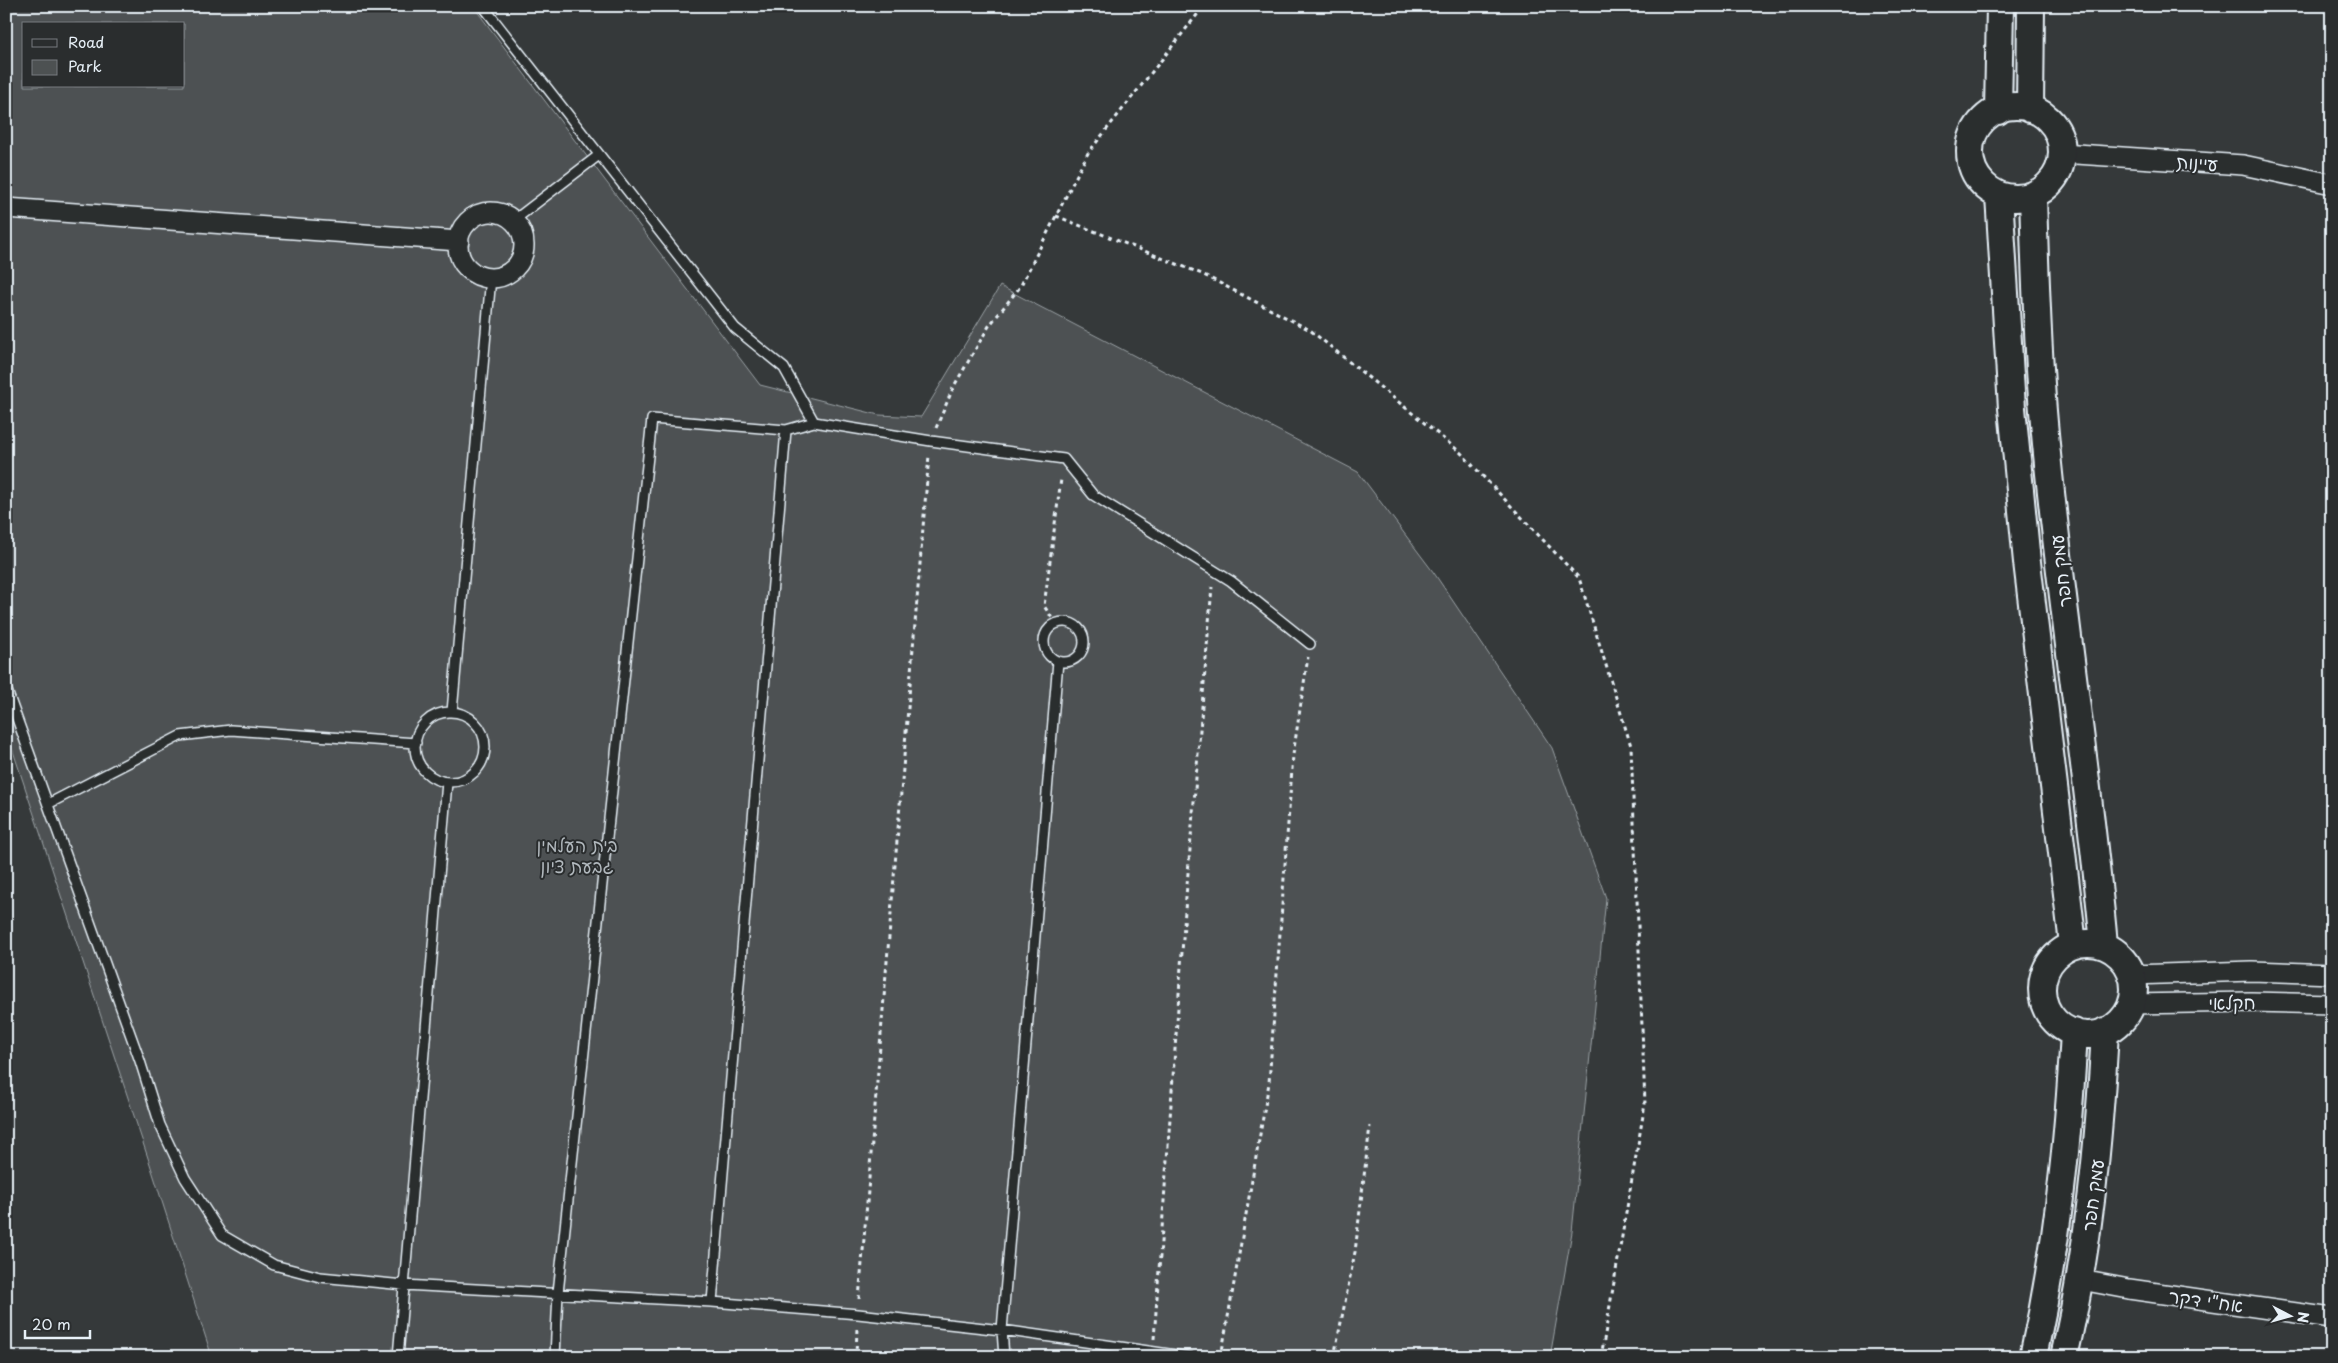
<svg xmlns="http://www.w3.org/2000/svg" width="2338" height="1363" font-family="'Playpen Sans','Playpen Sans Hebrew',sans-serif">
  <rect width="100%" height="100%" fill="#35393a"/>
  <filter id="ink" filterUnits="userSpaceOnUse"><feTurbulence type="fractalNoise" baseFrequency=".02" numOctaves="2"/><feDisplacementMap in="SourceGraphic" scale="10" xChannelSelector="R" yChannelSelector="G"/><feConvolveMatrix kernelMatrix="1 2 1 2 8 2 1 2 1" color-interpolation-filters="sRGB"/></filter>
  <g filter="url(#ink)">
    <path fill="#4d5152" stroke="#9aa1a5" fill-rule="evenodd" d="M6 6H473L760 385 879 415 921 417 1000 286 1358 472 1434 573 1552 748 1606 898 1572 1232 1550 1357H212L150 1164 6 730ZM24 24H184V86H24Z"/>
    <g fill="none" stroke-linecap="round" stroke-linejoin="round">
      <defs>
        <path id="lane" d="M483 6 735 328 784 368 814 422
          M513 221 599 155
          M1044 642a20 20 0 1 1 40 0a20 20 0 1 1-40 0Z
          M6 688 140 1061 160 1125 185 1178 222 1235 274 1265 320 1277 404 1285 712 1302
          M452 712 491 277
          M415 747a35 35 0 1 1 70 0a35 35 0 1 1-70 0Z
          M48 804 180 736 231 730 416 743
          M398 1357 447 782
          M555 1357 558 1293 652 419 786 430
          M1004 1357 1002 1330 1058 661
          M1190 1357 1002 1330 858 1314 712 1302 786 430 814 422 931 441 1064 459 1093 495 1231 581 1310 644"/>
        <path id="street" d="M2061 153 2243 165 2332 184
          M6 208 459 241
          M458 245a33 33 0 1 1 66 0a33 33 0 1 1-66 0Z
          M2132 975 2252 971 2332 974
          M2131 1004 2251 1002 2332 1004
          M2081 1280 2129 1289 2332 1318"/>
        <path id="secondary" d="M1970 152a46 46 0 1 1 92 0a46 46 0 1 1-92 0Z
          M2030 109 2031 6
          M1998 111 2000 6
          M1999 195 2012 408 2027 562 2073 944
          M2033 195C2035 267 2037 339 2043 411 2058 589 2088 766 2104 945
          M2042 989a46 46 0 1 1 92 0a46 46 0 1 1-92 0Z
          M2033 1357C2057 1248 2068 1144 2074 1032
          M2064 1357C2089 1248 2099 1142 2105 1031"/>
      </defs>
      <use href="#lane" stroke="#e8f1f8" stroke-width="12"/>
      <use href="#street" stroke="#e8f1f8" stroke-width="22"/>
      <use href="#secondary" stroke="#e8f1f8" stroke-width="30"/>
      <path stroke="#e8f1f8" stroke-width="3" stroke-dasharray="4 4" stroke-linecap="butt" d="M1056 216 1202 274 1310 330 1460 452 1579 578 1631 746 1645 1104 1601 1357
        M936 428 954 386 989 326 1020 287 1088 153 1204 6
        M1056 624 1044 606 1061 479
        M859 1299 929 455
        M1154 1339 1186 897 1212 587
        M856 1357 857 1327
        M1221 1357 1269 1083 1293 755 1308 657
        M1334 1357 1355 1252 1370 1126"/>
      <use href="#lane" stroke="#2a2d2e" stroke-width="9"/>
      <use href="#street" stroke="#2a2d2e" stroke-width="19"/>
      <use href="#secondary" stroke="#2a2d2e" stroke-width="26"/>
    </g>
  </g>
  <g text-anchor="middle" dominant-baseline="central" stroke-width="4" stroke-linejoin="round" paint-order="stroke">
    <g font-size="18" fill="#e8f1f8" stroke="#2a2d2e">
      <text transform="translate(2197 162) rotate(4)">עיינות</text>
      <text transform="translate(2060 571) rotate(-97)">עמק חפר</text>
      <text transform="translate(2232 1002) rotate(-1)">חקלאי</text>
      <text transform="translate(2092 1195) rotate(-83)">עמק חפר</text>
      <text transform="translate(2206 1300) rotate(8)">אח"י דקר</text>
    </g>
    <g font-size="18" fill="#b2b9be" stroke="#2a2d2e">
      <text x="577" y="844">בית העלמין<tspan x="577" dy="21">גבעת ציון</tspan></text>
    </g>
  </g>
  <rect width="2338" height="1363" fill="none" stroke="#2a2d2e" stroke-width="25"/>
  <rect x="12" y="12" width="2313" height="1338" fill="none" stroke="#e8f1f8" stroke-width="2" filter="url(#ink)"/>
  <rect x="22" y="22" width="162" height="65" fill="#2a2d2e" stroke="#767b7f"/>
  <rect x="32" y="39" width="25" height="8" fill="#2a2d2e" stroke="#767b7f"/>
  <text x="68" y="48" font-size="15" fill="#e8f1f8">Road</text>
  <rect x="32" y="60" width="25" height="15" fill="#4d5152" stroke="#767b7f"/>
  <text x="68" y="72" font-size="15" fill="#e8f1f8">Park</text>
  <g transform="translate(2290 1316) rotate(96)" stroke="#2a2d2e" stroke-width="4" paint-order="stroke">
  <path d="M0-4L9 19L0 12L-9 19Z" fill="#e8f1f8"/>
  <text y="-8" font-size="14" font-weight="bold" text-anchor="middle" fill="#e8f1f8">N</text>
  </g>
  <path d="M25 1330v8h65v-8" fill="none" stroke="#e8f1f8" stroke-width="2.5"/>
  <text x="32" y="1330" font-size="15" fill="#e8f1f8" stroke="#2a2d2e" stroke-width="4" paint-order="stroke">20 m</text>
</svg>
